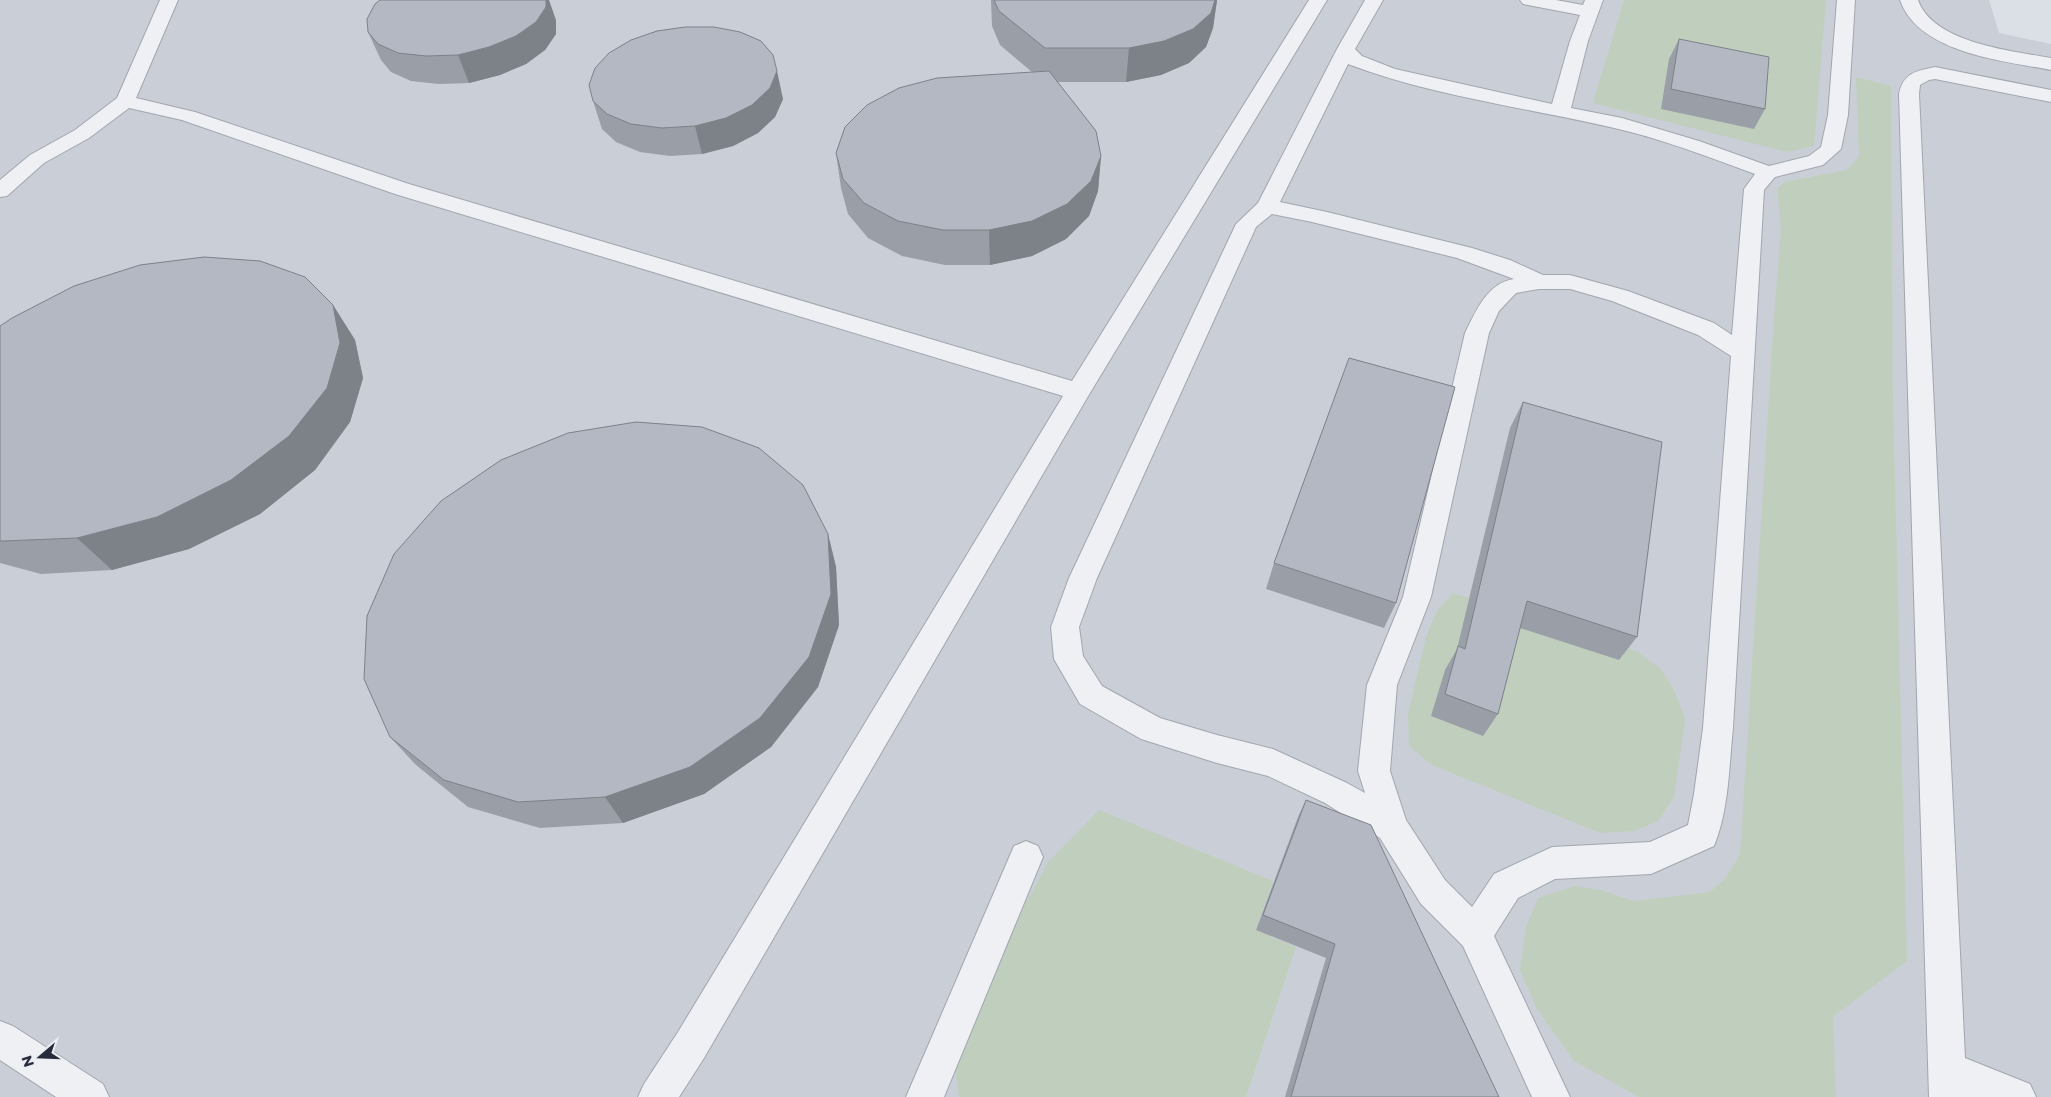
<svg xmlns="http://www.w3.org/2000/svg" width="2051" height="1097" font-family="Montserrat,sans-serif">
<style>
.built{fill:#caced7}
.green{fill:#c0cfbd}
.lines{fill:none;stroke-linecap:round;stroke-linejoin:round}
.minor-casing{stroke:#a1a6af;stroke-width:2}
.minor{fill:#eef0f4;fill-rule:evenodd}
.wall{fill:#9a9ea7}
.shaded-wall{fill:#7d8188}
.building{fill:#b3b8c2;stroke:#7d8188}
</style>
<rect width="100%" height="100%" fill="#dbdfe6"/>
<path class="built" d="M0,0H1989L1999,33L2051,44V1097H0Z"/>
<g class="green">
<path d="M1624,0H1826L1814,146L1787,152L1593,103Z"/>
<path d="M1856,77L1891,86L1893,400L1907,961L1833,1017L1836,1097H1639L1574,1061L1537,1009L1520,970L1526,927L1538,898L1575,886L1601,890L1634,901L1710,892L1724,880L1740,855L1774,317L1781,228L1777,189L1784,182L1846,170L1859,157Z"/>
<path d="M1453,593L1636,651L1661,669L1675,692L1685,719L1674,797L1658,821L1635,831L1600,833L1432,765L1409,746L1408,714L1426,637L1437,611Z"/>
<path d="M1099,810L1273,881L1256,930L1296,947L1246,1097H959L955,1068L978,1017L1010,931L1049,861Z"/>
</g>
<g class="lines">
<defs>
<g id="minor">
<path d="M160,0H178L136,98L195,112L409,184L1072,381L1309,0H1327L1087,398L704,1058L679,1097H638L644,1084L678,1032L1063,396L395,194L182,120L129,108L89,138L44,163L7,196L0,197V180L30,155L75,130L117,98Z"/>
<path d="M1365,0H1383L1355,49L1362,56L1395,69L1552,104L1570,41L1580,15L1523,4L1520,0H1556L1583,5L1585,0H1603L1588,41L1571,108L1622,118L1699,141L1769,166L1809,156L1821,147L1828,115L1837,0H1855L1848,115L1841,149L1823,165L1775,177L1764,190L1733,728C1729,766 1729,810 1714,846L1651,874L1555,879L1518,898L1494,936L1570,1097H1532L1463,946L1421,904L1380,838L1325,803L1268,776L1217,763L1141,739L1080,704L1054,659L1051,627L1069,578L1236,224L1258,203L1337,49ZM1348,64C1432,96 1523,107 1610,127C1660,138 1708,157 1755,174L1744,189L1732,335L1714,323L1628,291L1570,275H1543L1510,260L1472,248L1327,212L1280,202ZM1272,214L1312,222L1457,258L1514,279C1487,283 1476,311 1465,333L1403,597L1367,685L1358,771L1365,793L1347,783L1273,749L1217,735L1160,718L1102,686L1083,656L1079,627L1097,578L1256,227ZM1539,289H1570L1612,301L1698,335L1731,356L1703,728L1694,794L1688,825L1650,842L1552,847L1494,874L1472,907L1445,880L1406,820L1390,771L1397,685L1431,597L1489,333L1499,311L1516,293Z"/>
<path d="M1900,0H1918C1933,43 2012,51 2051,58V70C2004,61 1918,53 1900,0Z"/>
<path d="M1935,67L2051,90V102L1935,79L1929,80L1920,85L1919,94L1965,1058L2030,1084L2036,1097H1929L1899,94C1903,73 1916,71 1935,67Z"/>
<path d="M1026,841L1038,846L1043,857L944,1097H906L1014,846Z"/>
<path d="M0,1021L13,1026L103,1084L109,1097H56L0,1060Z"/>
</g>
</defs>
<use href="#minor" class="minor-casing"/>
<use href="#minor" class="minor"/>
</g>
<g class="wall">
<path d="M991,0H1217L1213,28L1206,47L1189,63L1161,75L1126,82H1058L1101,156L1098,191L1089,216L1066,239L1032,256L990,265H945L902,256L868,238L848,214L841,188L836,153L1032,72L1000,45L992,26Z"/>
<path d="M556,20V34L545,50L526,64L500,75L469,83L439,84L411,81L391,72L381,60L368,32Z"/>
<path d="M1679,39L1765,109L1754,129L1661,109L1669,59Z"/>
<path d="M783,99L775,117L758,133L733,146L702,154L670,156L640,152L616,142L602,129L593,101Z"/>
<path d="M333,305L355,340L363,378L350,422L315,470L260,514L189,549L112,570L41,574L0,563V326Z"/>
<path d="M1523,402L1637,637L1619,660L1520,628L1498,714L1483,736L1431,716L1445,670L1457,649L1510,428Z"/>
<path d="M828,534L836,567L839,625L818,687L771,747L704,794L623,823L540,828L468,807L416,765L390,737Z"/>
<path d="M1274,563L1396,603L1384,628L1266,589Z"/>
<path d="M1306,800L1499,1097H1285L1326,958L1256,930L1298,817Z"/>
</g>
<g class="shaded-wall">
<path d="M546,0H549L556,20V34L545,50L526,64L500,75L469,83L458,55Z"/>
<path d="M1215,0H1217L1213,28L1206,47L1189,63L1161,75L1126,82L1129,48Z"/>
<path d="M777,71L783,99L775,117L758,133L733,146L702,154L695,126Z"/>
<path d="M1101,156L1098,191L1089,216L1066,239L1032,256L990,265L989,230Z"/>
<path d="M333,305L355,340L363,378L350,422L315,470L260,514L189,549L112,570L77,538Z"/>
<path d="M828,534L836,567L839,625L818,687L771,747L704,794L623,823L605,797Z"/>
</g>
<g class="building">
<path d="M380,0H546V7L536,22L516,36L489,47L458,55L426,56L398,53L378,44L368,32L367,19L375,4Z"/>
<path d="M994,0H1215L1211,13L1193,29L1164,41L1129,48H1045L999,11Z"/>
<path d="M685,27H714L740,32L761,41L773,55L777,71L770,88L752,105L726,118L695,126L662,128L631,124L607,114L593,101L589,85L595,68L609,53L631,40L657,31Z"/>
<path d="M1679,39L1769,57L1765,109L1671,89Z"/>
<path d="M1049,71L1096,131L1101,156L1091,181L1067,204L1032,221L989,230H943L898,221L864,203L843,179L836,153L845,127L867,105L899,88L937,78Z"/>
<path d="M204,257L260,261L305,277L333,305L340,343L327,388L289,436L231,480L157,517L77,538L3,541H0V326L12,318L74,286L140,265Z"/>
<path d="M1349,358L1455,387L1396,603L1274,563Z"/>
<path d="M1523,402L1662,442L1637,637L1527,601L1498,714L1445,694L1458,646L1465,649Z"/>
<path d="M636,422L702,427L759,448L803,485L828,534L831,594L809,657L760,718L690,767L605,797L518,802L444,780L390,737L364,679L367,616L394,554L441,501L501,460L568,433Z"/>
<path d="M1306,800L1371,825L1499,1097H1291L1335,944L1263,915Z"/>
</g>
<g transform="translate(40 1057) rotate(251)" stroke="#ebeef3" stroke-width="4" paint-order="stroke">
<path d="M0-4L9 19L0 12L-9 19Z" fill="#262c3b"/>
<text y="-8" font-size="14" font-weight="bold" text-anchor="middle" fill="#262c3b">N</text>
</g>
</svg>
